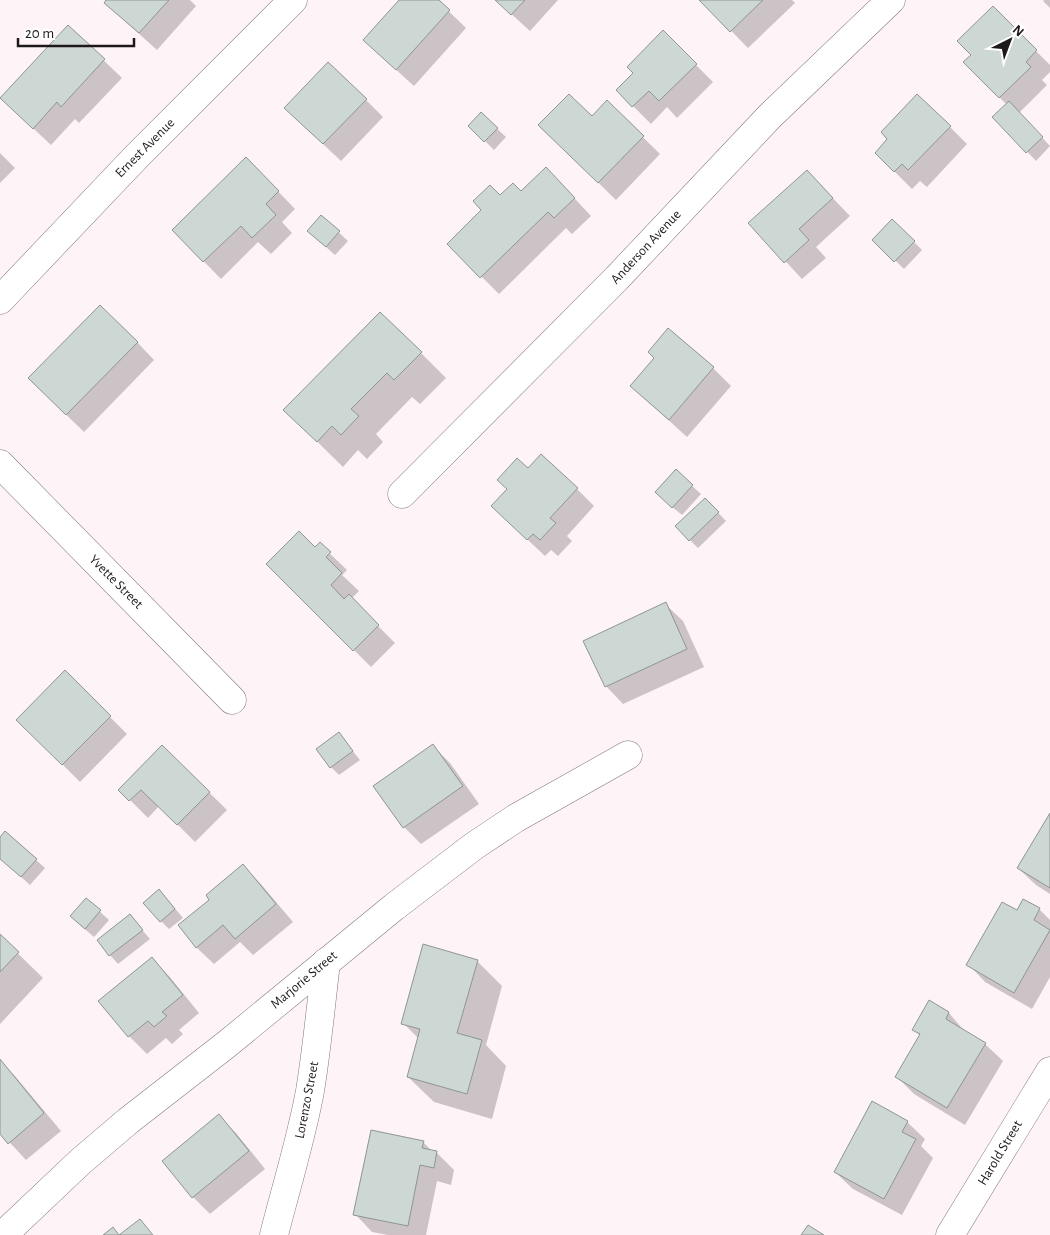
<svg xmlns="http://www.w3.org/2000/svg" width="1050" height="1235" font-family="'Alegreya Sans',sans-serif">
<style>
.shadow{fill:#0003}
.building{fill:#cdd7d4;stroke:#8e9694}
.lines{fill:none;stroke-linecap:round;stroke-linejoin:round}
.street-casing{stroke:#807779;stroke-width:29}
.street{stroke:#fff;stroke-width:28}
.labels{text-anchor:middle;dominant-baseline:central;stroke-width:5;stroke-linejoin:round;paint-order:stroke}
.street-label{font-size:14px;fill:#1d191a;stroke:#fff}
</style>
<rect width="100%" height="100%" fill="#fef4f7"/>
<g class="shadow">
<path d="M108,0H190L196,6L157,50L105,3Z"/>
<path d="M401,0H437L466,28L414,86L382,57Z"/>
<path d="M496,0H558L530,31Z"/>
<path d="M701,0H792L795,3L748,48Z"/>
<path d="M1044,0H1050V8L1043,1Z"/>
<path d="M993,8L1050,65V72L1042,80L1047,85L1019,113L1050,146L1036,161L994,117L1007,105L965,62L972,55Z"/>
<path d="M68,26L122,78L79,123L75,119L51,145L19,115Z"/>
<path d="M663,32L713,82L677,118L667,107L651,124L617,90L635,73Z"/>
<path d="M366,100L383,117L341,161L303,125Z"/>
<path d="M607,102L660,154L616,200L557,142L592,117Z"/>
<path d="M481,114L506,137L494,150L470,126Z"/>
<path d="M950,127L967,144L927,187L920,181L912,189L876,153Z"/>
<path d="M0,153L15,168L0,183Z"/>
<path d="M246,158L295,209L282,222L292,233L271,254L258,242L221,279L173,230Z"/>
<path d="M563,186L591,216L572,234L566,228L499,294L449,244L500,197Z"/>
<path d="M824,189L850,216L816,247L826,258L802,279L750,223Z"/>
<path d="M321,216L348,241L335,255L317,239Z"/>
<path d="M892,220L922,250L904,269L874,240Z"/>
<path d="M668,329L713,368L731,386L687,437L631,386L656,358Z"/>
<path d="M137,342L154,360L84,432L47,396Z"/>
<path d="M421,353L446,378L420,404L412,397L376,434L383,442L367,459L358,450L343,467L285,410Z"/>
<path d="M528,470L577,489L594,506L567,536L572,541L558,556L551,550L545,556L510,523Z"/>
<path d="M692,486L701,494L682,515L665,501Z"/>
<path d="M705,499L726,521L698,548L690,540Z"/>
<path d="M320,544L347,570L342,575L359,591L351,599L395,643L371,667L268,564L315,549Z"/>
<path d="M665,604L683,621L704,667L623,704L606,686Z"/>
<path d="M65,672L127,734L80,782L18,720Z"/>
<path d="M339,734L360,760L339,775L331,767Z"/>
<path d="M162,746L227,810L195,842L159,806L148,818L120,790Z"/>
<path d="M433,746L450,763L479,804L421,844L404,827Z"/>
<path d="M1050,816V894L1036,885L1018,868Z"/>
<path d="M0,838L36,860L45,868L30,885L0,858Z"/>
<path d="M243,866L260,883L293,922L253,955L240,942L214,964L196,947L210,900Z"/>
<path d="M86,899L109,920L94,937L80,925Z"/>
<path d="M167,899L183,918L169,929L161,921Z"/>
<path d="M1039,909L1050,920V977L1032,1009L985,982L968,964L1017,911Z"/>
<path d="M130,916L150,939L118,964L110,955Z"/>
<path d="M0,936L43,978L0,1024Z"/>
<path d="M152,959L169,976L199,1013L179,1030L183,1034L172,1044L166,1038L147,1054L129,1036L100,1001Z"/>
<path d="M477,961L502,986L486,1045L506,1066L492,1119L434,1102L408,1077L419,1039L403,1023Z"/>
<path d="M930,1002L949,1013L965,1032L985,1044L1003,1061L965,1125L914,1094L896,1076L920,1036L914,1029Z"/>
<path d="M0,1061L15,1076L61,1131L26,1160L0,1132Z"/>
<path d="M219,1116L236,1133L265,1169L210,1214L193,1197Z"/>
<path d="M907,1122L925,1139L921,1146L933,1158L902,1215L853,1189L835,1172Z"/>
<path d="M423,1142L433,1152H436L454,1170L451,1185L437,1181L426,1235H388L372,1232L355,1214Z"/>
</g>
<g class="building">
<path d="M106,0H169L139,33L104,3Z"/>
<path d="M399,0H439L450,10L396,70L363,40Z"/>
<path d="M495,0H525L511,15Z"/>
<path d="M699,0H763L730,32Z"/>
<path d="M993,6L1037,50L1026,62L1031,67L999,98L963,62L971,55L957,41Z"/>
<path d="M68,25L105,59L61,107L57,102L33,129L0,98Z"/>
<path d="M663,30L697,64L659,101L649,91L632,107L616,90L633,73L627,67Z"/>
<path d="M328,62L367,99L323,144L284,108Z"/>
<path d="M569,94L592,116L607,100L644,136L598,183L538,125Z"/>
<path d="M917,94L951,126L908,170L902,164L894,172L875,153L887,139L881,132Z"/>
<path d="M1009,101L1043,137L1026,153L992,117Z"/>
<path d="M481,112L498,128L484,142L468,126Z"/>
<path d="M246,157L279,191L266,204L276,215L252,238L241,226L203,262L172,230Z"/>
<path d="M546,167L575,198L554,218L548,212L480,278L447,244L481,210L473,201L490,185L500,195L513,183L521,191Z"/>
<path d="M807,170L833,198L799,229L809,240L784,263L748,223Z"/>
<path d="M321,215L340,231L326,247L307,231Z"/>
<path d="M892,219L915,241L894,262L872,240Z"/>
<path d="M100,305L138,342L66,415L28,378Z"/>
<path d="M380,312L422,352L394,380L387,373L351,409L359,416L341,435L332,426L317,442L283,410Z"/>
<path d="M668,328L714,367L669,420L630,386L654,358L648,352Z"/>
<path d="M541,454L578,488L550,518L556,523L540,540L533,534L527,540L491,506L507,489L497,480L517,458L528,468Z"/>
<path d="M676,469L693,485L672,508L655,492Z"/>
<path d="M705,498L719,512L689,541L675,526Z"/>
<path d="M299,531L315,547L320,542L331,552L326,557L342,573L331,585L344,599L349,594L379,625L353,651L266,564Z"/>
<path d="M666,602L687,649L605,687L583,641Z"/>
<path d="M65,670L111,716L62,765L16,720Z"/>
<path d="M339,732L353,751L330,768L316,749Z"/>
<path d="M433,744L463,786L403,828L373,786Z"/>
<path d="M162,745L210,792L177,825L141,790L129,801L118,790Z"/>
<path d="M1050,813V888L1017,868Z"/>
<path d="M5,831L37,859L21,877L0,859V837Z"/>
<path d="M243,864L276,904L235,939L223,925L196,948L178,925L209,900L206,895Z"/>
<path d="M159,889L175,909L160,922L143,903Z"/>
<path d="M86,898L101,910L85,929L70,916Z"/>
<path d="M1023,899L1040,908L1034,920L1050,930L1014,993L966,965L1002,902L1017,910Z"/>
<path d="M130,914L143,930L109,956L97,940Z"/>
<path d="M0,934L19,952L0,972Z"/>
<path d="M423,944L478,960L457,1033L482,1040L467,1094L407,1077L420,1029L401,1024Z"/>
<path d="M152,957L183,995L162,1012L167,1016L154,1027L148,1021L128,1037L98,1001Z"/>
<path d="M929,1000L949,1012L946,1019L986,1043L947,1108L895,1077L920,1034L912,1030Z"/>
<path d="M0,1059L44,1113L8,1144L0,1134Z"/>
<path d="M872,1101L908,1121L902,1132L916,1139L884,1199L834,1172Z"/>
<path d="M219,1114L249,1151L192,1198L162,1161Z"/>
<path d="M371,1130L424,1141L422,1148L437,1151L434,1168L420,1165L408,1226L353,1215Z"/>
<path d="M140,1219L153,1235H103L113,1227L119,1235Z"/>
<path d="M808,1225L824,1235H801Z"/>
</g>
<g class="lines">
<defs>
<g id="street">
<path d="M0,300L138,155L293,0"/>
<path d="M0,464L232,700"/>
<path d="M402,494L617,278L769,117L891,0"/>
<path d="M3,1235L80,1162L128,1121L227,1044L394,907L474,846L516,818L628,755"/>
<path d="M274,1235C286,1187 301,1140 310,1091C317,1048 321,1005 326,962"/>
<path d="M950,1235L1050,1071"/>
</g>
</defs>
<use href="#street" class="street-casing"/>
<use href="#street" class="street"/>
</g>
<g class="labels">
<g class="street-label">
<text transform="translate(145 148) rotate(-45)">Ernest Avenue</text>
<text transform="translate(646 247) rotate(-47)">Anderson Avenue</text>
<text transform="translate(116 582) rotate(45)">Yvette Street</text>
<text transform="translate(304 980) rotate(-40)">Marjorie Street</text>
<text transform="translate(307 1100) rotate(-79)">Lorenzo Street</text>
<text transform="translate(1000 1153) rotate(-59)">Harold Street</text>
</g>
</g>
<g transform="translate(1010 40) rotate(42)" stroke="#ffffff" stroke-width="4" paint-order="stroke">
<path d="M0-4L9 19L0 12L-9 19Z" fill="#1d191a"/>
<text y="-8" font-size="14" font-weight="bold" text-anchor="middle" fill="#1d191a">N</text>
</g>
<path d="M18 38v8h116v-8" fill="none" stroke="#1d191a" stroke-width="2.5"/>
<text x="25" y="38" font-size="15" fill="#1d191a" stroke="#ffffff" stroke-width="4" paint-order="stroke">20 m</text>
</svg>
